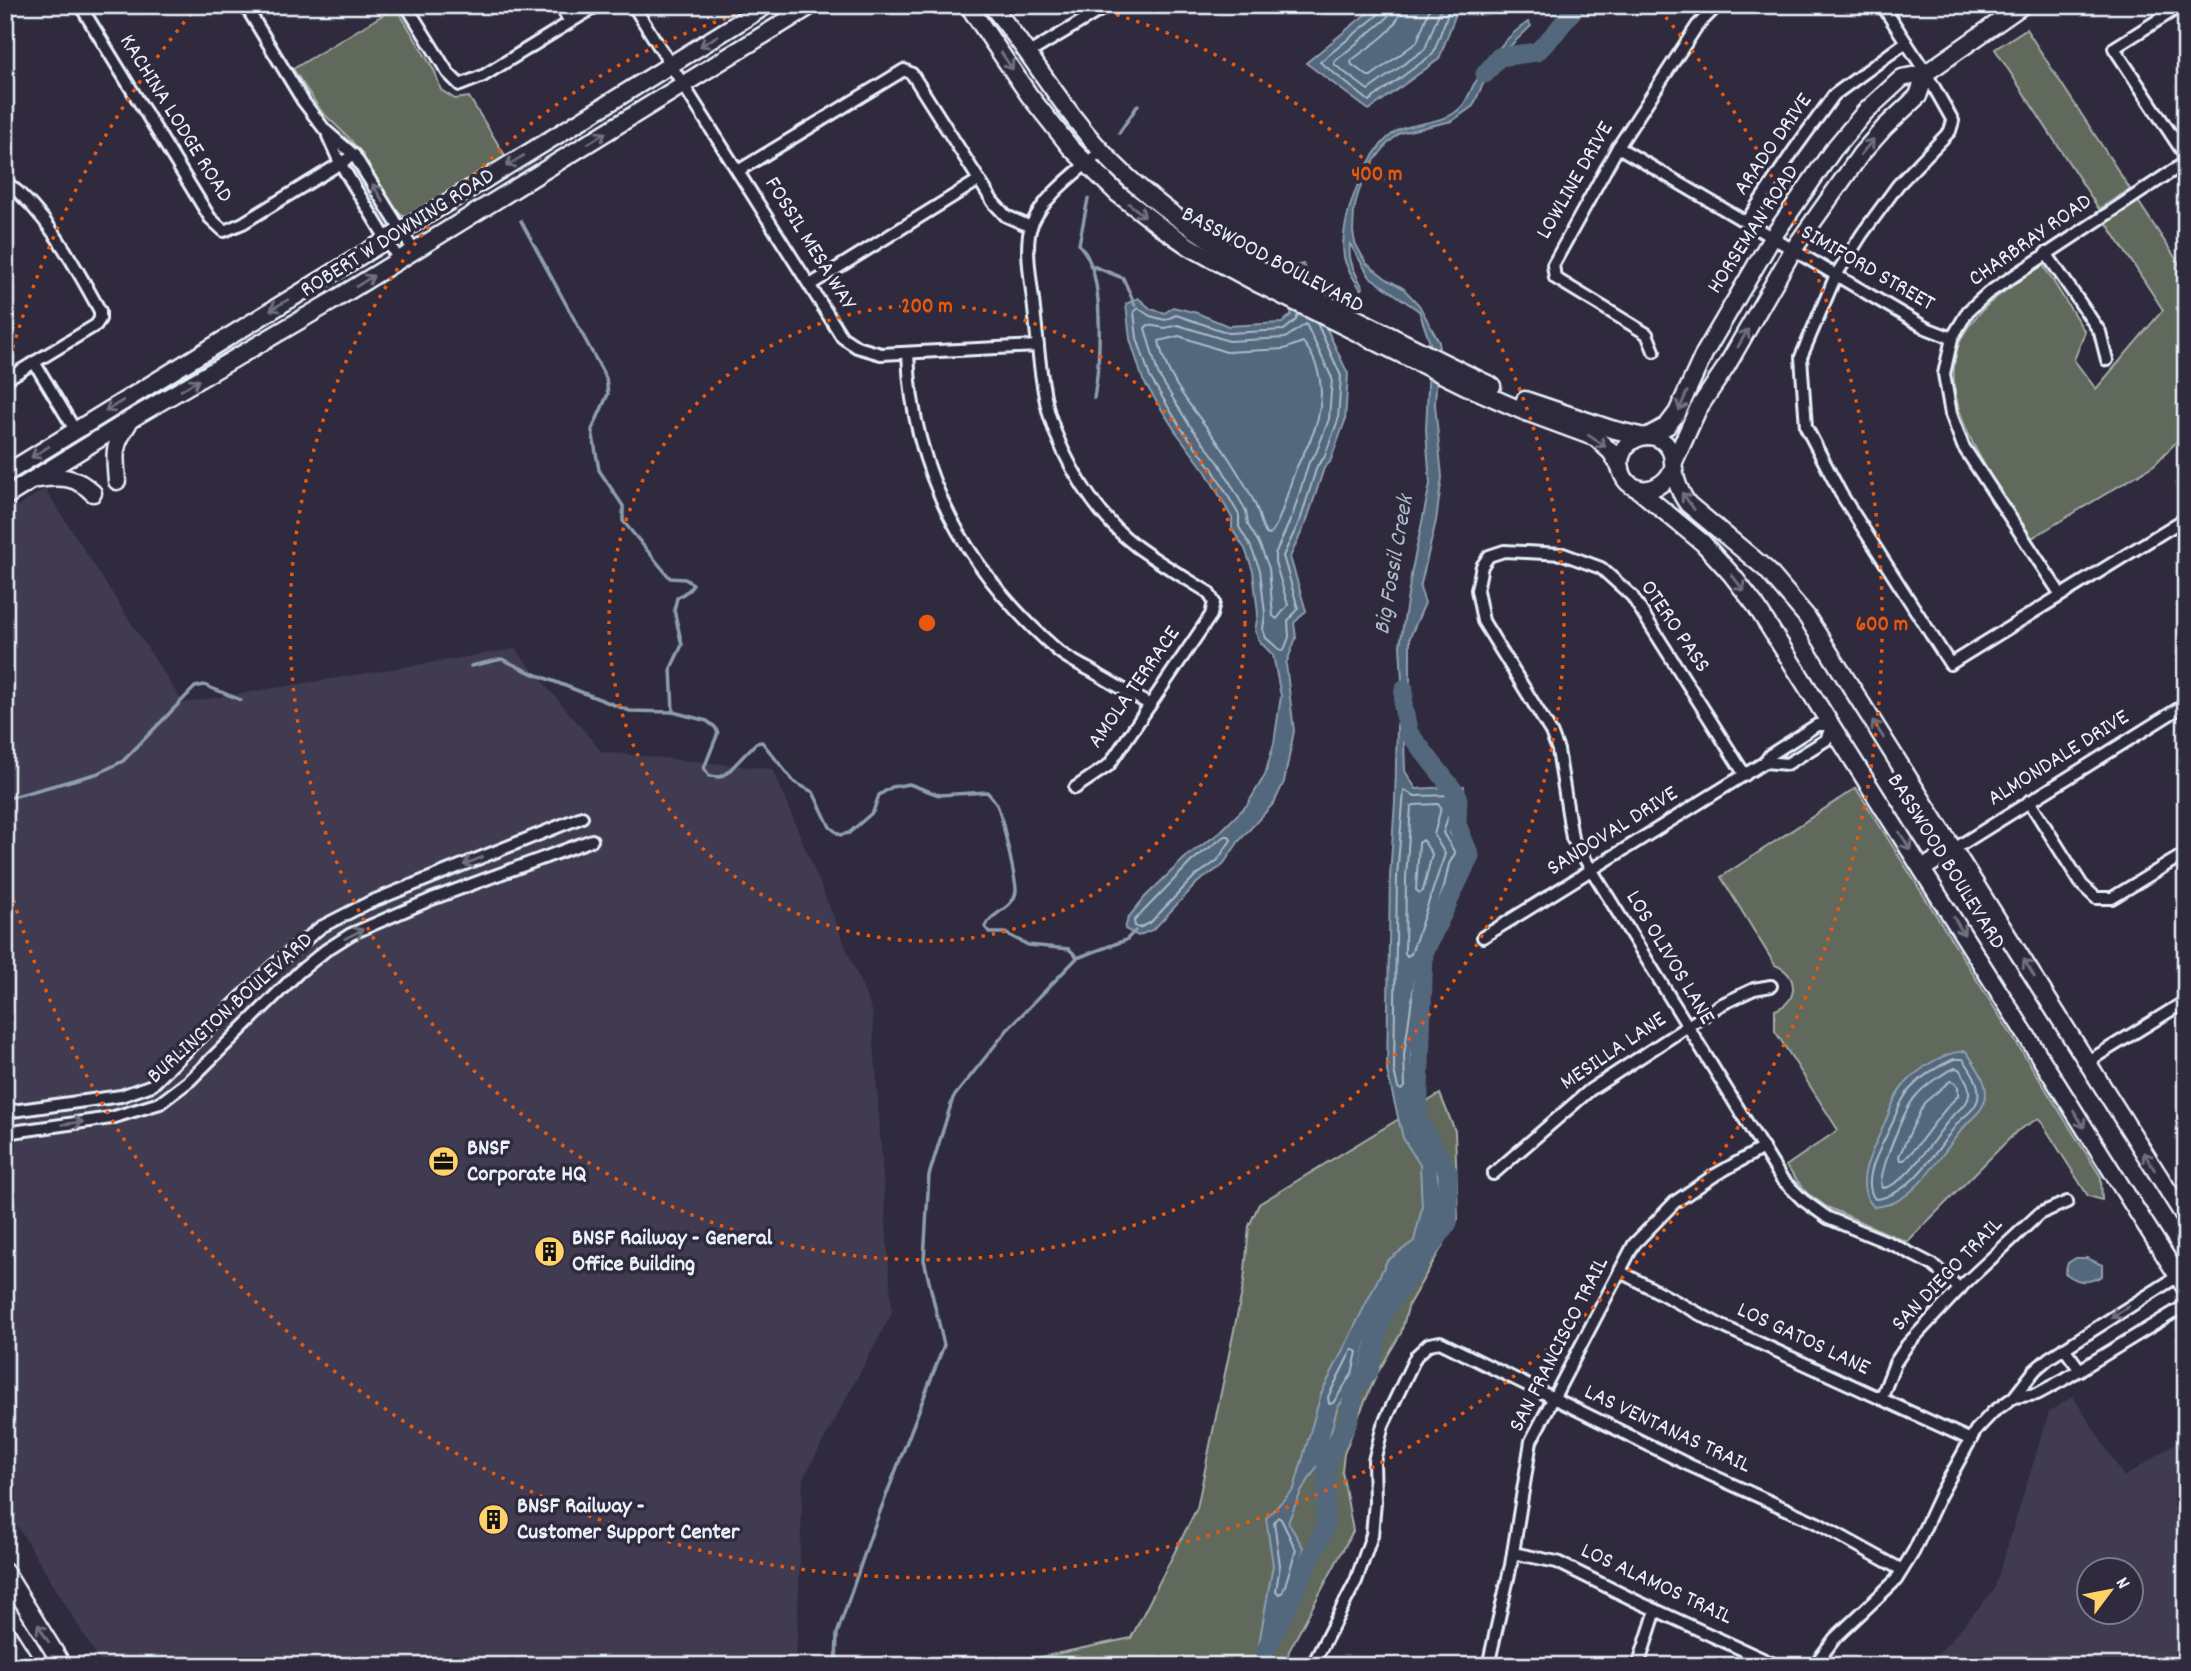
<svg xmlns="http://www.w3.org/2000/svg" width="2191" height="1671" font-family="Dekko,sans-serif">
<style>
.built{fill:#403b51;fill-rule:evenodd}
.green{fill:#61695c;stroke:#a4adaa;stroke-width:2}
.water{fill:#52677d;stroke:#8e9eae;stroke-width:2}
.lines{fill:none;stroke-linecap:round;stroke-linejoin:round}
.shore{stroke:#acbac7;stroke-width:2}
.stream{stroke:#8e9eae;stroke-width:3.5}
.river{stroke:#52677d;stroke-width:19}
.street-casing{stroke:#e8f1f8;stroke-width:16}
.secondary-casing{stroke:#e8f1f8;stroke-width:21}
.street{stroke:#2f2a3d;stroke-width:10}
.secondary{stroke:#2f2a3d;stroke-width:16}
.oneway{stroke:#70707e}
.ring{fill:none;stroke:#e8590c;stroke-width:3.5;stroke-dasharray:3.5 7}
.labels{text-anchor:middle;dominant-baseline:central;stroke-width:7;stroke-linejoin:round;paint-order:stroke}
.street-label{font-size:23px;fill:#e8f1f8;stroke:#2f2a3d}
.poi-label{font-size:23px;font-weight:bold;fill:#e8f1f8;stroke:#2f2a3d;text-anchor:start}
.water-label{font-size:24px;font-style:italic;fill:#acbac7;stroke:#2f2a3d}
.centre{fill:#e8590c;stroke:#2f2a3d;stroke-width:3.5}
.ring-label{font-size:21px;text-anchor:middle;font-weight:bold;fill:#e8590c;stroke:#2f2a3d;stroke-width:7;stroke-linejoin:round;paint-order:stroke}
</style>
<rect width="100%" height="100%" fill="#2f2a3d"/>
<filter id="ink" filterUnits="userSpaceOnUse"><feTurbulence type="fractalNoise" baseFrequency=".0143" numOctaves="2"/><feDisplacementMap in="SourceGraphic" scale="14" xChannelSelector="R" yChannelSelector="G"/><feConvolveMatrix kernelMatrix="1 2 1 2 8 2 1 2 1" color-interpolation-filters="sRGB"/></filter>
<g filter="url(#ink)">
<g class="built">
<path d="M45,489L183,703L515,649L602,752L773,769L872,1011L892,1313L803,1479L796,1666H103L5,1506V514Z"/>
<path d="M2073,1396L2124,1477L2186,1436V1666H1928L1994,1590L2049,1412ZM2090,1570H2132V1612H2090Z"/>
</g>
<g class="green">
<path d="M396,7L435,72L441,90L455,99L469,97L506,157L411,216H403L395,209L361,153L349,138L322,112L293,69Z"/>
<path d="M2026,29L2130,189L2099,209L1995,49Z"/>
<path d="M2138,201L2186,274V432L2154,465L2032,538C1997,483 1921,392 1969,326C1988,299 2017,283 2043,265L2085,332L2074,360L2096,389L2163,310L2106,222Z"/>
<path d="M1856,788L2101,1177L2102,1200L2088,1196L2039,1118L2017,1131L1907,1242L1827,1207L1807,1193L1786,1166L1838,1130L1775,1031V1010C1799,1002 1799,974 1775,965L1721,877Z"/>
<path d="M1440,1094L1455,1131L1458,1219L1409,1304L1401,1333L1377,1374L1359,1415L1344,1454L1342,1471L1353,1531L1289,1651L1286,1666H998L1131,1638L1197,1508L1244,1282L1249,1226L1259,1204Z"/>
</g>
<g class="water">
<path d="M1377,5H1459L1439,59L1369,110L1306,63Z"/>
<path d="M1574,5H1580C1569,24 1552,55 1529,57L1540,38L1558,24Z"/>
<path d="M1528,22L1531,26L1504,52L1482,86L1473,106L1452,121L1400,133L1388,143L1367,170L1358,194L1354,210L1353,232L1355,243L1366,263L1388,280L1403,288L1419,305L1439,342L1435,404L1442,477L1436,521L1420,588L1425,603L1410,637V682L1404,740L1405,771L1416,789L1464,786C1464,802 1455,816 1450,833L1465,853L1456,866L1451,889L1424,966L1411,1056L1413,1128L1436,1164L1445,1221L1436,1237L1381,1309L1366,1345L1359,1376L1337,1409L1325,1454L1301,1492L1288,1522L1304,1549L1266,1666H1252L1257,1655L1273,1565L1266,1518L1294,1489L1321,1394L1387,1261L1414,1241L1422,1208L1420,1165L1403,1138L1387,1071L1390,877L1395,801L1397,727L1402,681L1400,645L1412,570L1430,484L1426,430L1430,343L1419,311L1370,277L1350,244C1347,260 1356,274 1363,288L1361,290C1355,280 1346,269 1344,257C1338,223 1367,145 1399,130C1420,121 1448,124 1463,105C1467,100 1470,92 1473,86C1489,61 1502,39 1528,22Z"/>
<path d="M1303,264L1325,325L1348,374L1345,421L1330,462L1324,468L1307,520L1290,557L1306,611L1294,623L1296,638L1286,664L1294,731L1284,782L1274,803L1239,841L1222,866L1198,882L1154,929L1138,936L1125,929L1128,918L1145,897L1188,855L1218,834L1247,805L1265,775L1274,743L1281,696L1273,655L1260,642L1255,631L1258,614L1253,571L1245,549L1232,529V518L1206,472L1176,432L1143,380L1130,339L1126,304L1138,298L1151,309L1165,313L1173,307L1197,313L1228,326L1282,323L1291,315L1295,266Z"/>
<path d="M1966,1051C1975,1065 1990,1083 1985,1100C1982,1112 1972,1117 1965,1126C1944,1149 1924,1188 1895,1202C1889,1205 1881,1206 1874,1207C1850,1183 1875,1148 1885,1122C1891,1109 1895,1094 1905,1084C1921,1067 1943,1052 1966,1051Z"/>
<path d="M2076,1258H2087L2102,1265V1276C2087,1284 2078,1283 2065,1273L2068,1263Z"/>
</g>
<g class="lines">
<g class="shore">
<path d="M1382,5L1379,14L1320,62L1369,101L1433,54L1451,5"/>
<path d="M1391,5L1390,13L1385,20L1334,62L1335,65L1368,90L1425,49L1442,5"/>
<path d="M1401,5C1400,32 1369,45 1351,61L1352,65L1368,76H1371L1417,42L1431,5"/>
<path d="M1298,314L1296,320L1284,330L1229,333L1176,315L1165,320L1150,316L1138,308L1134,312L1137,338L1150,377L1181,428L1212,468L1239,515V527L1251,547L1260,570L1265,614L1263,630L1266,638L1281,651L1284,650L1289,637L1288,621L1298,608L1283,556L1301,518L1317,466L1324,458L1338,420L1341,376L1317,323"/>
<path d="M1306,324L1332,378L1329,419L1316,453L1309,462L1293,514L1275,554V562L1288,605L1277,619L1273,616L1269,568L1259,543L1248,525L1246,511L1219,463L1188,423L1158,374L1145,328L1148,325L1165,328L1178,325L1229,341L1285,338Z"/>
<path d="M1179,336L1226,352L1284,349L1303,342C1327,372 1325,411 1308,445C1303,455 1298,463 1294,474C1286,495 1283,517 1270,535L1266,534C1260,524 1260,515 1255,504C1249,490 1237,471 1228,457C1204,419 1168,388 1159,341Z"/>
<path d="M1404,790L1415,796L1455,795L1443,833L1455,853L1449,864L1444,887L1417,964L1404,1055L1405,1087L1401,1090L1398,1088L1394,1070L1397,877Z"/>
<path d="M1438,804L1441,808L1434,835L1445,854L1411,954L1407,956L1405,953L1406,878L1411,807L1414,805Z"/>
<path d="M1225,836H1229L1231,840L1217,861L1194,877L1150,923L1139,928L1135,926L1134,921L1193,860Z"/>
<path d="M1423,840L1432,854L1423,891L1420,893L1416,890L1419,843Z"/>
<path d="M1954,1059H1963C1971,1070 1981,1084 1978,1099C1975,1110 1964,1116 1957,1124C1937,1149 1911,1196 1875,1199C1860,1180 1882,1146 1890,1128C1896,1115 1900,1100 1910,1089C1921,1077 1938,1066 1954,1059Z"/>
<path d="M1955,1068L1959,1069C1965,1078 1972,1088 1968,1099C1965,1106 1958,1110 1953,1115C1937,1133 1906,1187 1882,1188C1877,1174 1905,1109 1915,1097C1925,1085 1941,1074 1955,1068Z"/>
<path d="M1950,1081L1954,1082L1958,1087V1096C1937,1115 1924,1141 1904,1160H1900L1899,1156L1924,1103Z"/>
<path d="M1352,1349L1357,1352L1352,1374L1333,1403L1329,1404L1328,1397Z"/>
<path d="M1278,1517L1281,1519L1296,1550L1283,1592L1279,1594L1276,1591L1280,1565L1274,1522Z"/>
</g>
<g class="stream">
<path d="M1119,133L1138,105"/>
<path d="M1088,199L1079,244C1082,249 1086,253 1088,258C1104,290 1100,363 1094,398"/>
<path d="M521,221L606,378L608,394L592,430L599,470L623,506V521L670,578L685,579L693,584L689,590L677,598L674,610L682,645L671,668L673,712"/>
<path d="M1090,265L1123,278L1135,305"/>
<path d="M471,666L502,659L527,671L630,711L673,712L707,721L715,727L718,733L704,768L709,776L720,777L727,773L756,743L762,742L794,782L813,792L830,827L840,835L849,833L873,812L879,795L892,787L909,784L939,795L987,792C992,797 997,803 999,810C1002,819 1017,885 1016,891C1014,909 991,912 985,927L990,933H1005L1028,945L1069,949L1077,957"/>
<path d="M5,799L99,773L123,761L195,687L204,685L241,700"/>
<path d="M836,1666L837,1634L871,1535L944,1345L924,1260L929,1175L953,1098L1008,1029L1077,958L1126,940L1135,931"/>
</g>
<g class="river">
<path d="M1485,74L1499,57L1537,52L1556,32L1577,5"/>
<path d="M1260,1666L1266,1650L1325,1528L1327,1460L1349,1420L1354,1389L1369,1371L1383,1313L1448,1223V1172L1418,1119L1424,953L1470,856L1457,824L1458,796L1409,733L1403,707L1404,689"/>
</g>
<defs>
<g id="street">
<path d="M80,5L210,218L224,231L243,223L354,155"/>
<path d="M245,5L303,101L325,130L354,155L414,251"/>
<path d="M406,5L448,73L460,85L483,76L598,5"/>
<path d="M560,5L570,22"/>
<path d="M633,5L842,337L857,347L881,354L1038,346"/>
<path d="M1882,5L1926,73L1953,121L1950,131L1898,185L1862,234L1836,275L1801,357L1806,427L1841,494L1950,664L2186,518"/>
<path d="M2182,5L2114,48L2186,157"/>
<path d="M1029,53L1109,5"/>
<path d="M328,136L340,163L399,260"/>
<path d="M1618,147L1926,328L1952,338"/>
<path d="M738,171L904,70L912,74L993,202L1006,216L1031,227"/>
<path d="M5,181C49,215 74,264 100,311V319L96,325L5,380"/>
<path d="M1746,222L1794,150L1834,95L1906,42"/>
<path d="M2046,253L2100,332L2107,360"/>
<path d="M810,285L979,180"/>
<path d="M1654,351L1647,334L1555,278L1553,265L1618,147L1697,26L1718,5"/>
<path d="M908,353C912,473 967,571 1057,650C1066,658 1079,664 1090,670C1110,682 1130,693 1150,705"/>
<path d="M34,362L75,430"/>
<path d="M2061,595L1963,446L1951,414L1944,374L1952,338L1968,311L1988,293L2186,162"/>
<path d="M1817,725H1832L1826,740L1787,764L1765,762L1770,755Z"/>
<path d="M1745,775L1632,596L1601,568L1563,554L1504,551L1489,556L1482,566L1477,590L1483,621L1551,732L1558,750L1572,838L1781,1178L1803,1200L1828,1218L1894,1245L1933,1265L1960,1289"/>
<path d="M1075,788L1109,765L1211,615L1214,602L1208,592C1184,577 1159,563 1136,546C1097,517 1063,461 1049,414C1040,381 1038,343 1034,309C1032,286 1023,244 1032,224C1045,194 1078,172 1101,151"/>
<path d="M2029,801L2082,885L2096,898H2112L2186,853"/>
<path d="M1954,849L2186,704"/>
<path d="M1483,937L1765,762"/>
<path d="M2087,1062L2186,1001"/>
<path d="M5,1112L121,1096L152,1085L273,966L321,927L368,903L582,817"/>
<path d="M5,1133L111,1118L160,1103L189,1081L299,972L326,950L351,934L432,899L592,840"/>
<path d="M1493,1174L1590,1090L1720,1005L1754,989L1771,986"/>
<path d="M1621,1272L1720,1325L1971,1440"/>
<path d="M2064,1348L2080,1370"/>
<path d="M2014,1397L2037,1394L2063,1380L2186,1305"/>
<path d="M1881,1399L1895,1363L1907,1345L1965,1283L2039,1214L2067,1202"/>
<path d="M1513,1553L1557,1562L1636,1601L1778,1666"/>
<path d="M1312,1666L1356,1581L1372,1535L1375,1502L1374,1461L1383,1425L1416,1356L1429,1344L1440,1342L1689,1465L1817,1523L1902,1570"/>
<path d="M1488,1666L1511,1565L1531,1441L1634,1244L1675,1202L1715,1175L1763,1148"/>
<path d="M1638,1666L1656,1610"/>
<path d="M1814,1666L1835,1638L1896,1580L1914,1551L1940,1495L1976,1430L1993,1412L2014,1397L2035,1370L2049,1358L2186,1271"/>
</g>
<g id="secondary">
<path d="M968,5L1029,95L1071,148L1118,194L1161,227L1190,247L1257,283L1468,387L1523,411L1596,438L1611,452L1621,468"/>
<path d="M991,5C1034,56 1066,117 1114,164C1182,232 1264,273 1349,315C1397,339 1444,363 1492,386"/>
<path d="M1525,400L1611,429L1640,436"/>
<path d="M1648,436L1667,426L1677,413L1704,354L1772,238L1833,150L1865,112L1902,78L1926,73L2023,5"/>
<path d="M1674,462L1698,409L1726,367L1793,250L1861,154L1885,127L1918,96L1926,73"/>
<path d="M1673,468C1664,493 1629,499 1621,470C1614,441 1653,423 1669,448C1674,455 1672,461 1674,469C1675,480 1681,495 1688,504L1767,570L1807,617L2186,1219"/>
<path d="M5,474C259,318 514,163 767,5"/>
<path d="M38,479C61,476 76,476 93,493"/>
<path d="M117,481C115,455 112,447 128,424"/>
<path d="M1635,487L1703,543L1732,575L1756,606L2186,1289"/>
<path d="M5,497L131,419L331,302L812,5"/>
<path d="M1922,869L1954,849"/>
<path d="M5,1572L63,1666"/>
<path d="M5,1631L27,1666"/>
</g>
</defs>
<use href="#street" class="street-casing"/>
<use href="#secondary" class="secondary-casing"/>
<use href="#street" class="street"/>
<use href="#secondary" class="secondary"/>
</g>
<defs><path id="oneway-shaft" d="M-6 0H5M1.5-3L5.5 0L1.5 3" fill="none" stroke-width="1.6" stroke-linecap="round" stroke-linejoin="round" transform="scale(1.75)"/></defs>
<g class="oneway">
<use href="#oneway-shaft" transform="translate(709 41) rotate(148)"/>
<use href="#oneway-shaft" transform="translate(1007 61) rotate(56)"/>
<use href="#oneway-shaft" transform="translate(597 138) rotate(-32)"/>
<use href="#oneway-shaft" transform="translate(1867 147) rotate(-50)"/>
<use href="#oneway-shaft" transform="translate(515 161) rotate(148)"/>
<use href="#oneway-shaft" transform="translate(378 193) rotate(-122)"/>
<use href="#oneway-shaft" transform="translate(1137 210) rotate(38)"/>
<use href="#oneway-shaft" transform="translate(365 281) rotate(-32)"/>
<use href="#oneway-shaft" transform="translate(279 305) rotate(149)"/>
<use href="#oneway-shaft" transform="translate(1743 338) rotate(-60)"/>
<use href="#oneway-shaft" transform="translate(190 385) rotate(-31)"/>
<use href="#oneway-shaft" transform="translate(1683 401) rotate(114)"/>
<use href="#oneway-shaft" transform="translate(114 406) rotate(148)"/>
<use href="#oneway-shaft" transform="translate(1597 441) rotate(34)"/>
<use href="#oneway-shaft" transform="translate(40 452) rotate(148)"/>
<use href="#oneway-shaft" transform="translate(1688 501) rotate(-126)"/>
<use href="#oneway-shaft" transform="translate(1738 583) rotate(52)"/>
<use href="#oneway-shaft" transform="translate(1878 729) rotate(-122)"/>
<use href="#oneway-shaft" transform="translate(1905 841) rotate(58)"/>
<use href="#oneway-shaft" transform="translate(473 861) rotate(158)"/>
<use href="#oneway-shaft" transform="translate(1959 926) rotate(58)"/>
<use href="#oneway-shaft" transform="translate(354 934) rotate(-27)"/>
<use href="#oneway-shaft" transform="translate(2029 968) rotate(-122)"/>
<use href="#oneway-shaft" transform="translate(2079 1119) rotate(58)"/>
<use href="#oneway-shaft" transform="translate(73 1123) rotate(-7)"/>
<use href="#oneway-shaft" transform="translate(2149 1161) rotate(-122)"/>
<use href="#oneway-shaft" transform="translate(2120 1312) rotate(147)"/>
<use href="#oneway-shaft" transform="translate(43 1633) rotate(-122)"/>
</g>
</g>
<g class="ring">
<circle cx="927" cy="623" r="318"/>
<path d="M1086 6A637 637 0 1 1 768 6"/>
<path d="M7 368A955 955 0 0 1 195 9M1659 9A955 955 0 1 1 7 878"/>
</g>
<defs>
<symbol id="office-disc" viewBox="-11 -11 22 22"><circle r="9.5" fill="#ffd166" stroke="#2f2a3d"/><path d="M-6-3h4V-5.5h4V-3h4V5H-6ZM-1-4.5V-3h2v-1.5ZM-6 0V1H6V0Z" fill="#111"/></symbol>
<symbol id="building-disc" viewBox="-11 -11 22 22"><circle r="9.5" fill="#ffd166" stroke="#2f2a3d"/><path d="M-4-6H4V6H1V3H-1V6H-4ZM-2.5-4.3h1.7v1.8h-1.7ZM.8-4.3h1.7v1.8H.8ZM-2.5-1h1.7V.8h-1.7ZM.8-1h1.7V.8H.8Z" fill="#111"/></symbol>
</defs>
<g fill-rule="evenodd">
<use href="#office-disc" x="426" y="1144" width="35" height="35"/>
<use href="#building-disc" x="532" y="1234" width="35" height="35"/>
<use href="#building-disc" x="476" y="1502" width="35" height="35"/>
</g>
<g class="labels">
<g class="street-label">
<text transform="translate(175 119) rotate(58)">KACHINA LODGE ROAD</text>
<text transform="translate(1774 145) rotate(-55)">ARADO DRIVE</text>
<text transform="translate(1576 181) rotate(-60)">LOWLINE DRIVE</text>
<text transform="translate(1754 230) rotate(-57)">HORSEMAN ROAD</text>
<text transform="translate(398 234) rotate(-32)">ROBERT W DOWNING ROAD</text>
<text transform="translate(2031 241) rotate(-35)">CHARBRAY ROAD</text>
<text transform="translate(809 244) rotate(58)">FOSSIL MESA WAY</text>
<text transform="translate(1272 261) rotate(28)">BASSWOOD BOULEVARD</text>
<text transform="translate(1867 269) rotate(30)">SIMIFORD STREET</text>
<text transform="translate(1674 627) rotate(56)">OTERO PASS</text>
<text transform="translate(1135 688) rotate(-55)">AMOLA TERRACE</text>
<text transform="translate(2059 759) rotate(-32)">ALMONDALE DRIVE</text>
<text transform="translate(1613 832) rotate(-32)">SANDOVAL DRIVE</text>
<text transform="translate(1945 862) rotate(58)">BASSWOOD BOULEVARD</text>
<text transform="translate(1669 958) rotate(59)">LOS OLIVOS LANE</text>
<text transform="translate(231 1009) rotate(-42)">BURLINGTON BOULEVARD</text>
<text transform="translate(1614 1052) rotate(-34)">MESILLA LANE</text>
<text transform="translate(1948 1275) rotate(-46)">SAN DIEGO TRAIL</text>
<text transform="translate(1803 1340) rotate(25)">LOS GATOS LANE</text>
<text transform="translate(1560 1345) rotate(-63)">SAN FRANCISCO TRAIL</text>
<text transform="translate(1667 1430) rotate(25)">LAS VENTANAS TRAIL</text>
<text transform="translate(1656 1585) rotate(25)">LOS ALAMOS TRAIL</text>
</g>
<g class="poi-label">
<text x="467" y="1149">BNSF<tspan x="467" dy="26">Corporate HQ</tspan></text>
<text x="572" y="1239">BNSF Railway - General<tspan x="572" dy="26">Office Building</tspan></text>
<text x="517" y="1507">BNSF Railway -<tspan x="517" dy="26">Customer Support Center</tspan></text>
</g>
<g class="water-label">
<text transform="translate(1395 565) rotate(-80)">Big Fossil Creek</text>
</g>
</g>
<circle cx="927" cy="623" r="10" class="centre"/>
<g class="ring-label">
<text x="1377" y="180">400 m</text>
<text x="927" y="312">200 m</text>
<text x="1882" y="630">600 m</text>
</g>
<rect width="2191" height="1671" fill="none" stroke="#2f2a3d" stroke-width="28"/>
<rect x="14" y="14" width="2163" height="1643" fill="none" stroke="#e8f1f8" stroke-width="2.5" filter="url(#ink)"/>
<g transform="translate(2110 1591) rotate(58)"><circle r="33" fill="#2f2a3d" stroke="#797a88" stroke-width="2"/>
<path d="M0-5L12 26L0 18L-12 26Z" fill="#ffd166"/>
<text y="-10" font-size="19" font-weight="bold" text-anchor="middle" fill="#e8f1f8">N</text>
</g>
</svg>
